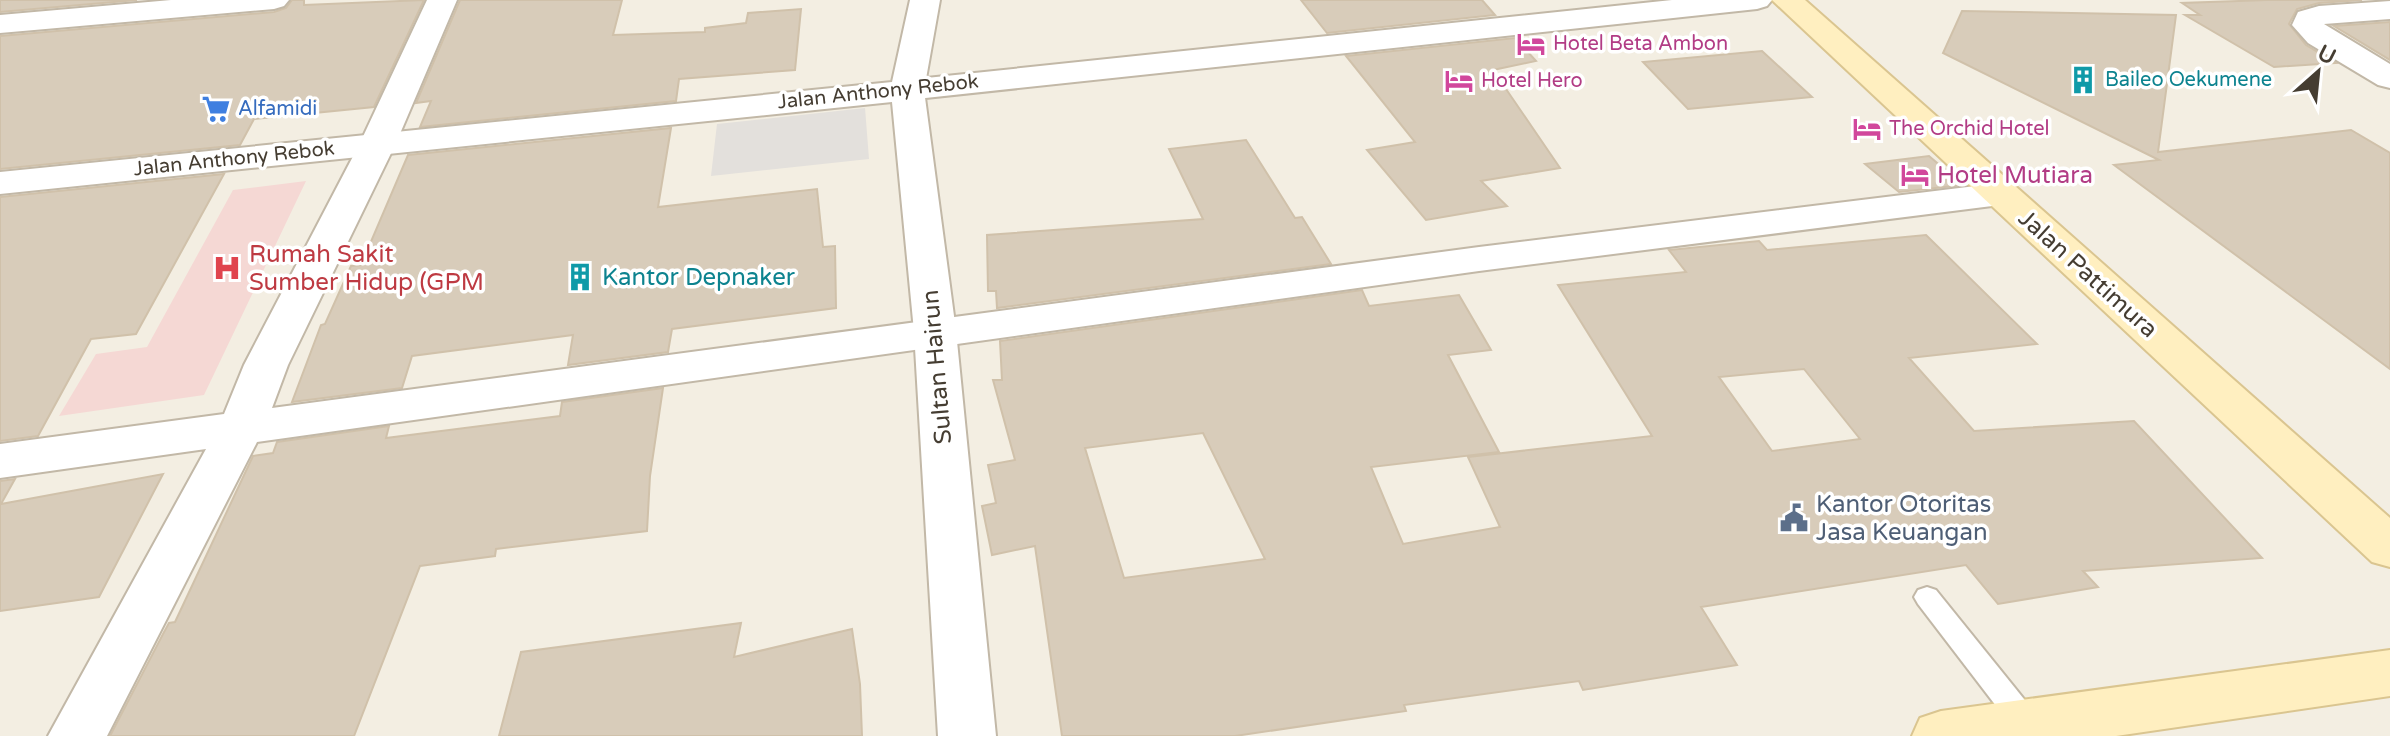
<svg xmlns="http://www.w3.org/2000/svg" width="2390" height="736" font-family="'Varela Round',sans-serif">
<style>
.medical{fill:#f5d8d4}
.parking{fill:#e3e0dc}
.building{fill:#d8ccba;stroke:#d0c1aa;stroke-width:2;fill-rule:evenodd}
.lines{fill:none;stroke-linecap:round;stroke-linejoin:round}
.service-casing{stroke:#c2b8a7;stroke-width:4}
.minor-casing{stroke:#c2b8a7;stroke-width:4}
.tertiary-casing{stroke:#c2b8a7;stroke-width:4}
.secondary-casing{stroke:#dac590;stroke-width:4}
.service{fill:#fff;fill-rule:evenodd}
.minor{fill:#fff;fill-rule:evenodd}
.tertiary{fill:#fff;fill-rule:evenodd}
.secondary{fill:#ffefc0;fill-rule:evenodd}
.labels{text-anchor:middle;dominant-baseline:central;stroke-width:7;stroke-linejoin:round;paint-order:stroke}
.far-hotel-label{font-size:20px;fill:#b23c85;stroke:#fff;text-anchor:start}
.far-culture-label{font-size:20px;fill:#0d838f;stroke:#fff;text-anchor:start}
.far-street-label{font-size:20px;fill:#453d32;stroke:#fff}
.far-shop-label{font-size:20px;fill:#366cbe;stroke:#fff;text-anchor:start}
.hotel-label{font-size:24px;fill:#b23c85;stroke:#fff;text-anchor:start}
.health-label{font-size:24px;fill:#be3a42;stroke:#fff;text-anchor:start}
.street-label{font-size:24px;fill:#453d32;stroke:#fff}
.culture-label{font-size:24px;fill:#0d838f;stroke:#fff;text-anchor:start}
.service-label{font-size:24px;fill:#4e5e75;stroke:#fff;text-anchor:start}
</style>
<rect width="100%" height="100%" fill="#f3eee2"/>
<path class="medical" d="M306,181L204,395L59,416L96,354L147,347L233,190Z"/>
<path class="parking" d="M865,108L869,159L711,176L717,124Z"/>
<g class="building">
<path d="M0,0H137L0,12Z"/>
<path d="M292,0H304V5L424,0L374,107L254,119L240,145L0,169V36L274,12L286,8Z"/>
<path d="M460,0H622L613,35L705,32V28L746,23L748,13L801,9L795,70L679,79L676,101L420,127L431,101L416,103Z"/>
<path d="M1301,0H1482L1495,15L1327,33Z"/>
<path d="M2267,0H2362L2319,3L2297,9L2289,24L2306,45L2336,63L2274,67L2185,15H2200L2182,3Z"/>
<path d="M1962,11L2176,15L2158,152L2351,130L2390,153V369L2114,165L2159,160L1943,53Z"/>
<path d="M2390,22V60L2334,26Z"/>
<path d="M1515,38L1536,61L1493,70L1560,168L1481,181L1507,206L1426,220L1367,150L1415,142L1346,56Z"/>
<path d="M1762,51L1812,97L1688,109L1643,62Z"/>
<path d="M671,128L658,207L817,189L823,247L835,246L836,308L672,329L668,352L568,365L573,335L412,356L402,388L292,402L321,325L325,324L351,266L361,265L408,155Z"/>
<path d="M1246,140L1295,218L1302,217L1331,264L997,308L996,291H988L987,235L1203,219L1169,149Z"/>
<path d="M1929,156L1963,185L1899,192L1865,164Z"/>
<path d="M224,174L136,334L91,339L38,436L0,441V197Z"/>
<path d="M1926,235L2037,344L1909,358L1974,431L2134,421L2262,558L2083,571L2098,587L1998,604L1966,565L1701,607L1737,665L1583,690L1579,681L1404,705L1406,711L1235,736H1062L1035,546L992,555L982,506L996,503L988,465L1015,460L993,380H1002L1000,341L1362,290L1369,306L1459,295L1491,350L1448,355L1499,452L1371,467L1403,544L1500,527L1468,457L1652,436L1558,285L1686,272L1669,250L1759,241L1767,250ZM1804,369L1860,439L1772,451L1719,377ZM1203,433L1265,559L1124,578L1085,448Z"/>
<path d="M663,388L650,476L647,531L496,549L495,556L420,566L354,736H110L163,634L169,623L175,622L253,456L273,453L277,442L389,426L386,438L560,416L562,402Z"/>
<path d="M163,474L99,597L0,611V481L15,479L1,504Z"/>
<path d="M741,623L734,657L852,629L860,684L862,736H499L521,652Z"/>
</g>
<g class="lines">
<defs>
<path id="service" d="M1927,587L1936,590L2036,714L2040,723L2036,732L2026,735L2016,732L1918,604L1914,597L1918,590Z"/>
<g id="minor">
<path d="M171,0H289L284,6L274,9L0,33V15Z"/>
<path d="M427,0H457L396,143L288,365L272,408L1479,247L2000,183L2013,186L2019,194L2013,202L2000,205L1479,271L257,442L107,736H48L206,449L0,478V444L224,414L244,365L360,143Z"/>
<path d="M1672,0H1772L1767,6L1757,9L907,100L895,97L890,90L895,83L907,80Z"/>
<path d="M2390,1V19L2324,24L2390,64V88L2378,85L2308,43L2292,25L2298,12L2319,6Z"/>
</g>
<path id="tertiary" d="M910,0H940L924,90L956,331L996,736H938L914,331L892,102L0,194V172L892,82Z"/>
<g id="secondary">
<path d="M1772,0H1805L2390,518V567L2372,562Z"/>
<path d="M2390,650V696L2116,736H1912L1920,718L1941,711Z"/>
</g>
</defs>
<use href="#service" class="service-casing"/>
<use href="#minor" class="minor-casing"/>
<use href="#tertiary" class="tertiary-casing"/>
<use href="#secondary" class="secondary-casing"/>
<use href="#service" class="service"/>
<use href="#minor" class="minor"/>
<use href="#tertiary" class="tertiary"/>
<use href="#secondary" class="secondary"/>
</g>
<defs>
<symbol id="hotel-bare" viewBox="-9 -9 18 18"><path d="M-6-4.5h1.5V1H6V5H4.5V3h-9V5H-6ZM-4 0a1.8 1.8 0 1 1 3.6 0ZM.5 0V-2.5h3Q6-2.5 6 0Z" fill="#d1479c" stroke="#fff" stroke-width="2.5" paint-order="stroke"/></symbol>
<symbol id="building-bare" viewBox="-9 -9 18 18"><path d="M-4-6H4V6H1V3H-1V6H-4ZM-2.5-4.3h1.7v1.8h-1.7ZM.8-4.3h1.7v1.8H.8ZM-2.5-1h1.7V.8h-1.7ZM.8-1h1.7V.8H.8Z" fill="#0f9aa8" stroke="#fff" stroke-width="2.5" paint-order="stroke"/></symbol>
<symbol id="supermarket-bare" viewBox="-9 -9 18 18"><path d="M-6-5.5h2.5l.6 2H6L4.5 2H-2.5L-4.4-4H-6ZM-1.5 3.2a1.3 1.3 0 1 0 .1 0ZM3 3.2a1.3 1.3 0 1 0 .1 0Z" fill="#3f7fe0" stroke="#fff" stroke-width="2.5" paint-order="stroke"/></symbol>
<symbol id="hospital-bare" viewBox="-9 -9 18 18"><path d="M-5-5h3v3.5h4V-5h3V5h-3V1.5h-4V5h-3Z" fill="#e0444e" stroke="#fff" stroke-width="2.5" paint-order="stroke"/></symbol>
<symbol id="civic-bare" viewBox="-9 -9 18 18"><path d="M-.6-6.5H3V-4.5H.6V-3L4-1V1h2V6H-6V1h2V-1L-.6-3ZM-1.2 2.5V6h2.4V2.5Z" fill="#5c6f8a" stroke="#fff" stroke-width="2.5" paint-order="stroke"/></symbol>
</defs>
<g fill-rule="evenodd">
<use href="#hotel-bare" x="1511" y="24" width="40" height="40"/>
<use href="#building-bare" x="2063" y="60" width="40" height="40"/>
<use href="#hotel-bare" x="1439" y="61" width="40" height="40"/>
<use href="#supermarket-bare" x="196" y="89" width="40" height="40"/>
<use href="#hotel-bare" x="1847" y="109" width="40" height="40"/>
<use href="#hotel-bare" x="1895" y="155" width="40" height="40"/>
<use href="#hospital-bare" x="207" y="248" width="40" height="40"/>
<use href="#building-bare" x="560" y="257" width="40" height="40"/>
<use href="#civic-bare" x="1774" y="498" width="40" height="40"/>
</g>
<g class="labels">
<g class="far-hotel-label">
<text x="1553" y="44">Hotel Beta Ambon</text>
<text x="1481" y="81">Hotel Hero</text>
<text x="1889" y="129">The Orchid Hotel</text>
</g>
<g class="far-culture-label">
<text x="2105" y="80">Baileo Oekumene</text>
</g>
<g class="far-street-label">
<text transform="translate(878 92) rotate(-6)">Jalan Anthony Rebok</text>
<text transform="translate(234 159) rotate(-6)">Jalan Anthony Rebok</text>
</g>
<g class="far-shop-label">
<text x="238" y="109">Alfamidi</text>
</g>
<g class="hotel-label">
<text x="1937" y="175">Hotel Mutiara</text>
</g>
<g class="health-label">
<text x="249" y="254">Rumah Sakit<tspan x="249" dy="28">Sumber Hidup (GPM</tspan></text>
</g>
<g class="street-label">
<text transform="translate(2088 274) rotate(42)">Jalan Pattimura</text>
<text transform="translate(937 367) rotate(-95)">Sultan Hairun</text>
</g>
<g class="culture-label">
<text x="602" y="277">Kantor Depnaker</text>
</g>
<g class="service-label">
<text x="1816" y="504">Kantor Otoritas<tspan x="1816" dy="28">Jasa Keuangan</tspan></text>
</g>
</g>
<g transform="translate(2318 72) rotate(27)" stroke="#ffffff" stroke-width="6" paint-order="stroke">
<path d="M0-6L14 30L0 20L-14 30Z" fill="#453d32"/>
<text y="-12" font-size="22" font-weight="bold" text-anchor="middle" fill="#453d32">U</text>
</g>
</svg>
